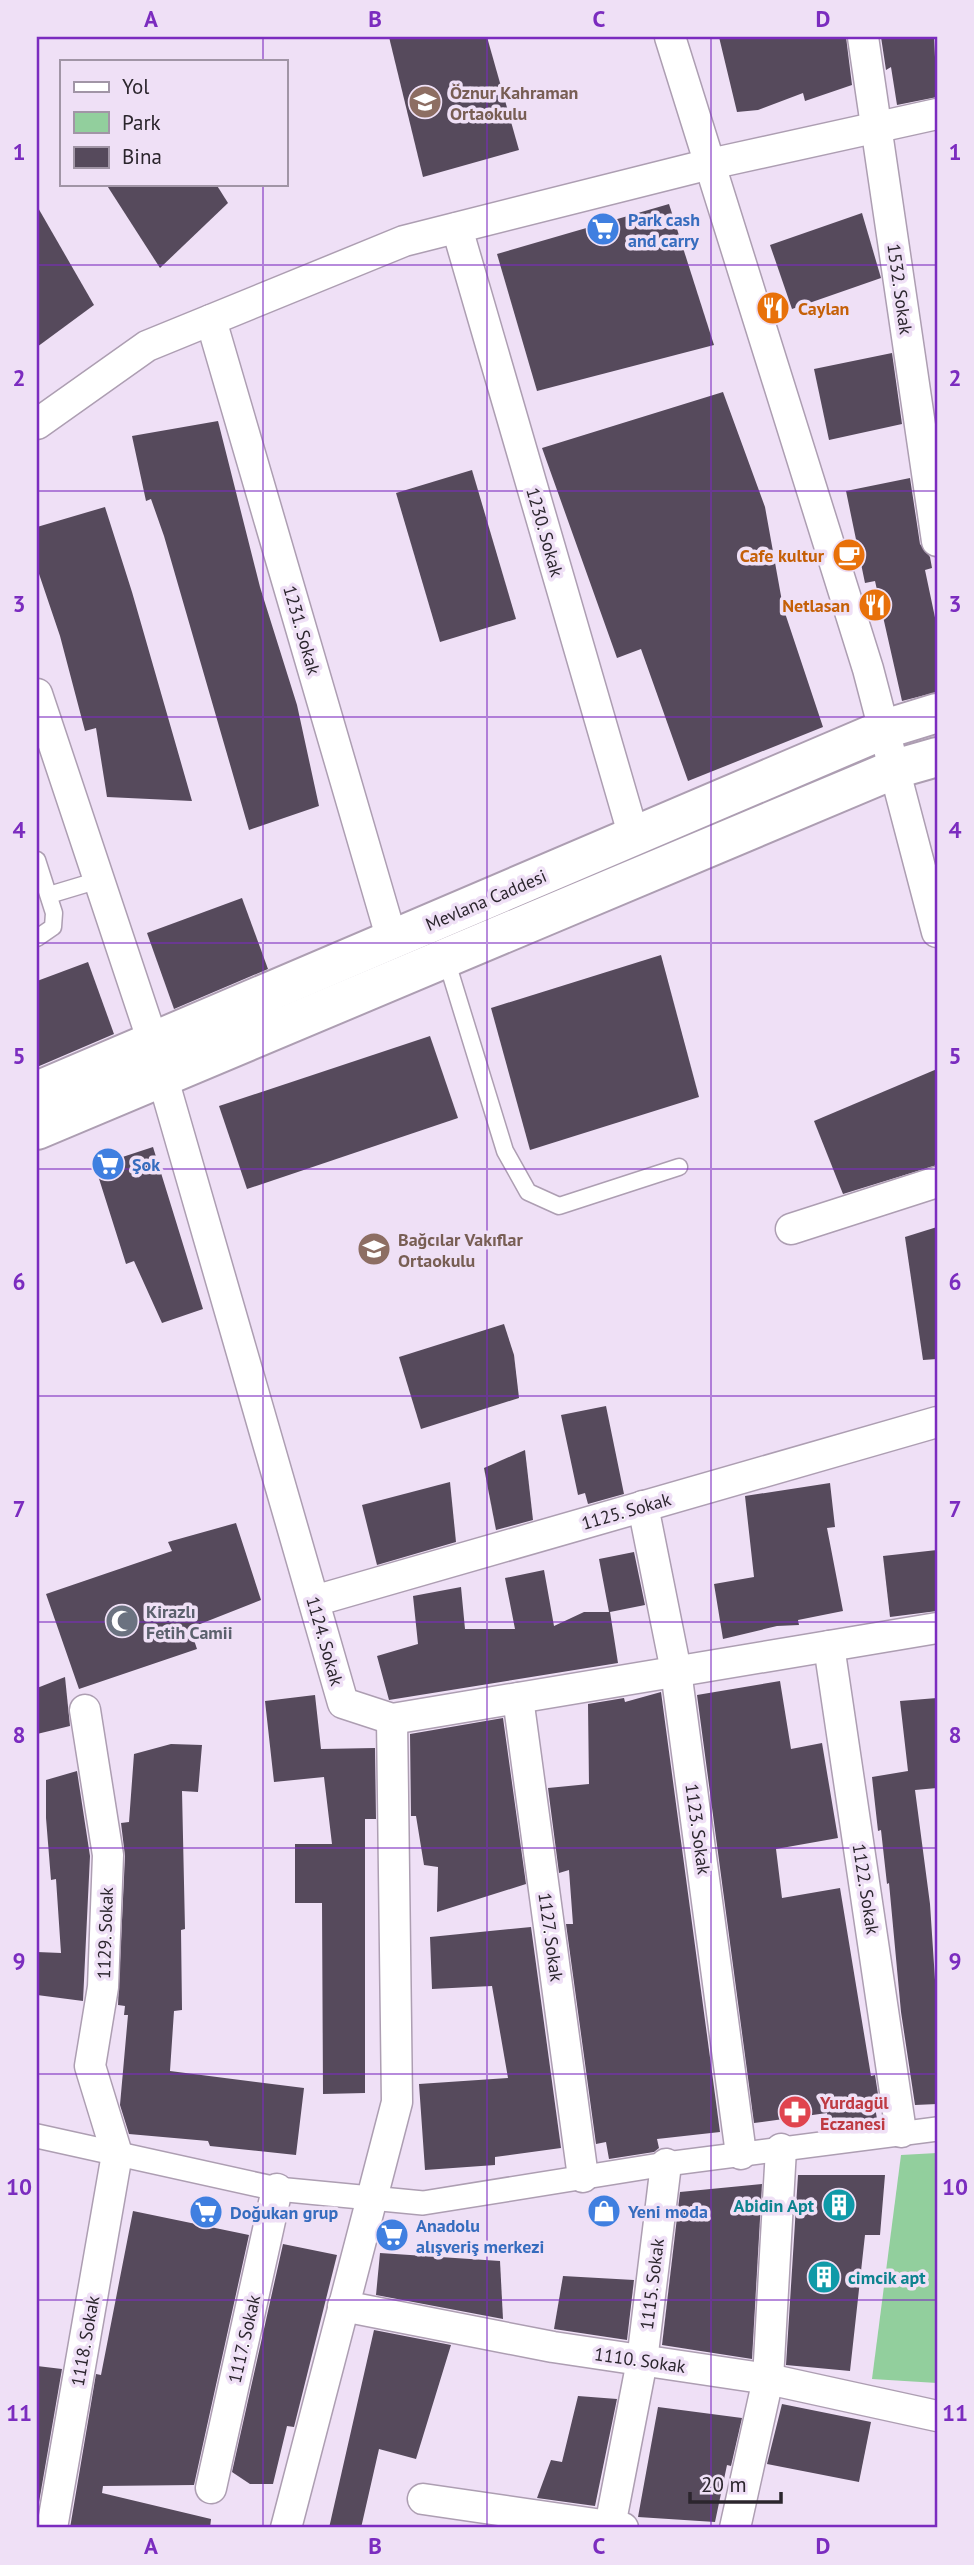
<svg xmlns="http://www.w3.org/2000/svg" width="974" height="2565" font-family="'PT Sans',sans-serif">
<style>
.green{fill:#92cf9d}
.building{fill:#564a5c}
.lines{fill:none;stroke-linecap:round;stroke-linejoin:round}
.service-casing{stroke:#ad9eb2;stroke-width:19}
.pedestrian-casing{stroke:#ad9eb2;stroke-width:26}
.minor-casing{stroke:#ad9eb2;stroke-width:33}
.secondary-casing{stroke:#ad9eb2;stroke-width:42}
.service{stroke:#fff;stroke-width:16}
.pedestrian{stroke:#fff;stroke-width:23}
.minor{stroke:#fff;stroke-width:30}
.secondary{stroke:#fff;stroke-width:38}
.grid{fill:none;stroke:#7b2cbf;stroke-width:2;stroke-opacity:0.55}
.labels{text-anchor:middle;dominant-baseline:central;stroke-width:7;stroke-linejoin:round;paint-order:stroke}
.education-label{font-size:18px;font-weight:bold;fill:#785e54;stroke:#efe0f6;text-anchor:start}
.shop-label{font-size:18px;font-weight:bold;fill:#366cbe;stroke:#efe0f6;text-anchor:start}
.street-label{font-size:18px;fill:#2b252d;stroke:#efe0f6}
.food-label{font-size:18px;font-weight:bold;fill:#c56008;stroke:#efe0f6;text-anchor:end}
.worship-label{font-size:18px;font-weight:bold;fill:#5b616d;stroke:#efe0f6;text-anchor:start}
.health-label{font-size:18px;font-weight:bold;fill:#be3a42;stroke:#efe0f6;text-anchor:start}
.culture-label{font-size:18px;font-weight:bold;fill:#0d838f;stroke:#efe0f6;text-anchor:end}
.neatline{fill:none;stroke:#7b2cbf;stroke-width:2.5}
.grid-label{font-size:23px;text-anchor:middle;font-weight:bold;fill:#7b2cbf}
</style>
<rect width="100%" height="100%" fill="#efe0f6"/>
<path class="green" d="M937,2153V2383L872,2379L901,2155Z"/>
<g class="building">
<path d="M389,37H487L519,150L423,177Z"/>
<path d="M719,37H846L852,85L805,101L803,93L758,110L737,112Z"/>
<path d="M881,37H934L937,97L897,105L891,67L886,70Z"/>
<path d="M106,184H216L228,203L160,268Z"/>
<path d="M669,204L714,345L537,391L497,254Z"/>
<path d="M37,206L94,305L37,347Z"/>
<path d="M862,213L881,278L792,309L770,245Z"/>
<path d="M892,353L902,424L829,440L814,369Z"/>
<path d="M723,392L765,507L783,607L823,727L688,781L641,649L617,658L542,448Z"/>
<path d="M218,421L260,587L297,705L319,806L249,830L164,536L151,499L146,501L132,436Z"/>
<path d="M472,470L516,619L440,642L396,493Z"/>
<path d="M910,478L920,544L930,557L932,568L925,570L937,627V692L902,701L875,581L865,583L846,491Z"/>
<path d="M105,507L132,592L192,801L107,797L96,728L85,731L60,636L37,568V527Z"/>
<path d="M242,898L268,969L174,1009L147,933Z"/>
<path d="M661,955L699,1097L530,1150L491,1008Z"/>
<path d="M88,962L114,1034L37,1067V981Z"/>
<path d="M430,1036L458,1118L247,1189L219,1106Z"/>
<path d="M937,1069V1165L843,1194L814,1121Z"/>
<path d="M153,1147L203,1309L162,1323L134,1261L126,1264L95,1166Z"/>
<path d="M937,1227V1359L923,1360L905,1237Z"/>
<path d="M504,1324L514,1355L519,1398L421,1429L399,1357Z"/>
<path d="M606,1406L624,1494L588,1504L585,1493L578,1495L561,1415Z"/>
<path d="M525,1450L533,1520L496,1530L484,1468Z"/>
<path d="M450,1482L456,1542L377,1565L362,1505Z"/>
<path d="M830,1483L835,1527L827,1528L843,1611L798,1620L799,1625L777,1626L723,1639L714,1584L754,1577L745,1496Z"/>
<path d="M236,1523L261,1600L190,1628L197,1649L79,1689L46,1594L172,1551L168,1542Z"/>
<path d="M937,1550V1611L890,1617L883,1556Z"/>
<path d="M634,1552L645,1605L610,1612L618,1663L389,1700L377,1656L418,1644L413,1596L461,1587L465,1629H515L505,1578L544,1570L554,1626L584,1612H609L599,1559Z"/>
<path d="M65,1677L70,1726L37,1734V1688Z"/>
<path d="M780,1681L791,1749L822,1743L838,1838L776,1849L782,1898L840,1888L871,2076L875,2075L880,2107H875L877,2119L829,2126L827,2113L754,2123L697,1695Z"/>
<path d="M661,1692L720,2132L657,2139L659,2148L654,2152L609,2159L606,2142L596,2144L566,1924H573L569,1870L559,1873L548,1788L589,1784L588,1704L624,1698L625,1702Z"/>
<path d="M315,1695L321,1749L375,1748L376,1819H365V2093L323,2094L322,1903H295V1844H332L324,1777L274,1782L265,1701Z"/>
<path d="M937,1698V1788L915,1790L930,1904L937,2010V2104L915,2105L901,2012L889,1883L887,1884L881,1830L878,1831L872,1777L908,1771L900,1701Z"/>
<path d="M503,1718L526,1884L437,1912L438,1867L424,1865L416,1816H411L410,1734Z"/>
<path d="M171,1744L202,1745L198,1792L182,1791L185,1929L181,1930L182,2010L174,2011L170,2071L304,2088L296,2155L210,2146L208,2141L129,2134L120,2105L128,2015H124L125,2006L118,2005L125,1856L121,1823L129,1822L134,1754Z"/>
<path d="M77,1771L90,1856L83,2001L37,1995V1952L61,1953L56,1879L51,1880L46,1818V1780Z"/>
<path d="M531,1927L561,2148L495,2157V2165L425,2170L419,2084L508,2078L492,1986L432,1989L430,1937Z"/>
<path d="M798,2175H885L880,2235H865L850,2371L786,2365Z"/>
<path d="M762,2184L752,2359L662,2345L680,2192Z"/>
<path d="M133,2211L249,2235L194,2485L103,2486L102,2493L211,2519L210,2528H70L96,2374L101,2375Z"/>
<path d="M283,2244L337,2255L294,2427L287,2426L273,2484H250L232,2472Z"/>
<path d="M380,2253L500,2261L503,2319L376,2295Z"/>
<path d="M563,2276L634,2280L627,2340L554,2329Z"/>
<path d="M374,2330L451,2345L416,2459L379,2449L361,2528H329Z"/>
<path d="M37,2366L62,2369L37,2514Z"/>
<path d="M578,2396L617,2399L595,2506L537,2498L551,2460L562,2462Z"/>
<path d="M782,2404L871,2422L859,2482L767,2464Z"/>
<path d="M658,2407L742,2418L731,2466L727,2465L715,2522L638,2517Z"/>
</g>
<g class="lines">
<defs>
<g id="service">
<path d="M37,860L54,913L53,927L37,938"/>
<path d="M49,895L99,880"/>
<path d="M446,959L505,1151L528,1192L559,1206L679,1167"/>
</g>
<path id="pedestrian" d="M37,2136L277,2189L423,2203L666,2164L937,2129"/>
<g id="minor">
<path d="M670,37L868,669L937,932"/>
<path d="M863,37L937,541"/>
<path d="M457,228L634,837"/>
<path d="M211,320L392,940"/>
<path d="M37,424L147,346L404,241L710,164L937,114"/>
<path d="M37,694L153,1042"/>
<path d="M163,1079L343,1703L392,1719L937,1628"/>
<path d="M791,1229L937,1182"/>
<path d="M643,1506L676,1671L741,2154"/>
<path d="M314,1601L937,1422"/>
<path d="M829,1646L901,2132"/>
<path d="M518,1698L583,2177"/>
<path d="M343,2306L553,2347L768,2379L937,2416"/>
<path d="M211,2488L277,2189"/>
<path d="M423,2499L623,2528"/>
<path d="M610,2526L642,2361L666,2164"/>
<path d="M52,2528L117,2154L90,2066L103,1987L108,1855L85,1710"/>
<path d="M286,2528L397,2102L392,1719"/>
<path d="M735,2528L768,2379L781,2149"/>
</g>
<g id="secondary">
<path d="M37,1091L885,729L937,713"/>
<path d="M37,1130L895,769L937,757"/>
</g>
</defs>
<use href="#service" class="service-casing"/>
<use href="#pedestrian" class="pedestrian-casing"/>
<use href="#minor" class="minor-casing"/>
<use href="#secondary" class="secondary-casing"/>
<use href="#service" class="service"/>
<use href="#pedestrian" class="pedestrian"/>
<use href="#minor" class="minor"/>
<use href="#secondary" class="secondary"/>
</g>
<path class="grid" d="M263,37V61M487,37V2528M711,37V2528M263,184V2528M37,265H937M37,491H937M37,717H937M37,943H937M37,1169H937M37,1396H937M37,1622H937M37,1848H937M37,2074H937M37,2300H937"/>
<defs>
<symbol id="school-disc" viewBox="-11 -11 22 22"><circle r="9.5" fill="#8d6e63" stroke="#efe0f6"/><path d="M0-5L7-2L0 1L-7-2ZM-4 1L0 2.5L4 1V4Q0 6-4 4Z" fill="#fff"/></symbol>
<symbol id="supermarket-disc" viewBox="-11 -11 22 22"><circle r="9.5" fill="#3f7fe0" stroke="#efe0f6"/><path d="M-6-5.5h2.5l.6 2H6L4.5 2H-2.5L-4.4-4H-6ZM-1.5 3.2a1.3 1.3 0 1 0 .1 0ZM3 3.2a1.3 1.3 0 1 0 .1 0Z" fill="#fff"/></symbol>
<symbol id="restaurant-disc" viewBox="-11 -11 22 22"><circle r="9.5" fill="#e8710a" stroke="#efe0f6"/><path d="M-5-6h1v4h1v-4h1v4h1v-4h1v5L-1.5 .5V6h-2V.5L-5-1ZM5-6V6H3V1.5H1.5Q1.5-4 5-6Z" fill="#fff"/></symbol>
<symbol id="cafe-disc" viewBox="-11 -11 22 22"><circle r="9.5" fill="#e8710a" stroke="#efe0f6"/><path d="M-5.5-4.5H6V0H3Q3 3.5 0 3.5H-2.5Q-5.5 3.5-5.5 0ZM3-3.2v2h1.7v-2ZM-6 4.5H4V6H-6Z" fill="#fff"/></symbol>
<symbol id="mosque-disc" viewBox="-11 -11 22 22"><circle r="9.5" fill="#6b7280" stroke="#efe0f6"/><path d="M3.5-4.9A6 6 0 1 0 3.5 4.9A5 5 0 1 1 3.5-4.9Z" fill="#fff"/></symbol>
<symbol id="pharmacy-disc" viewBox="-11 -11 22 22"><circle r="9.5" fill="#e0444e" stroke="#efe0f6"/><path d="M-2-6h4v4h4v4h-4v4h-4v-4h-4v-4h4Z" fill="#fff"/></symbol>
<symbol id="building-disc" viewBox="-11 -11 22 22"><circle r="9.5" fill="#0f9aa8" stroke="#efe0f6"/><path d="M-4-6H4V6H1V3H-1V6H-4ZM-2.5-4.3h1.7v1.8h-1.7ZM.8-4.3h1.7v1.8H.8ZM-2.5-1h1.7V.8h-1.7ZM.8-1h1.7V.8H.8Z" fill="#fff"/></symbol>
<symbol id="shop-disc" viewBox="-11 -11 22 22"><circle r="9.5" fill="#3f7fe0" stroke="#efe0f6"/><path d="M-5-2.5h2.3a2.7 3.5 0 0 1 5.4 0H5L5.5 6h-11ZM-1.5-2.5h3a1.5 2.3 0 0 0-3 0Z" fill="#fff"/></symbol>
</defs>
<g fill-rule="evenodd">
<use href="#school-disc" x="406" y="83" width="38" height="38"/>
<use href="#supermarket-disc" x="584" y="210" width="38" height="38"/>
<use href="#restaurant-disc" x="754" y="289" width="38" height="38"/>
<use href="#cafe-disc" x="830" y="536" width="38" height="38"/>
<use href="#restaurant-disc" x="856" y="586" width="38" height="38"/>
<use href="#supermarket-disc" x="89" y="1145" width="38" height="38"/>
<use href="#school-disc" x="355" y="1230" width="38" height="38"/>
<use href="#mosque-disc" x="103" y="1602" width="38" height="38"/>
<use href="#pharmacy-disc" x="776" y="2093" width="38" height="38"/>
<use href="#building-disc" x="820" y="2186" width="38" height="38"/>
<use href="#shop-disc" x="585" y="2192" width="38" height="38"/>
<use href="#supermarket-disc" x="187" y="2193" width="38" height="38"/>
<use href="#supermarket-disc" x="373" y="2216" width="38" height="38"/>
<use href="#building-disc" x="805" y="2258" width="38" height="38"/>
</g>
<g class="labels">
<g class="education-label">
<text x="450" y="92">Öznur Kahraman<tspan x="450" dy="21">Ortaokulu</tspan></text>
<text x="398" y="1239">Bağcılar Vakıflar<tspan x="398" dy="21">Ortaokulu</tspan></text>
</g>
<g class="shop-label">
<text x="628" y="219">Park cash<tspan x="628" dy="21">and carry</tspan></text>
<text x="132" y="1164">Şok</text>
<text x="628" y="2211">Yeni moda</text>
<text x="230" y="2212">Doğukan grup</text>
<text x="416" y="2225">Anadolu<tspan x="416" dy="21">alışveriş merkezi</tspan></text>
</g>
<g class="street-label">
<text transform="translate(900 289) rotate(82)">1532. Sokak</text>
<text transform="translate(545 532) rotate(74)">1230. Sokak</text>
<text transform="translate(302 630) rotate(74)">1231. Sokak</text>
<text transform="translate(486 900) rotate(-23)">Mevlana Caddesi</text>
<text transform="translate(626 1511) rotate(-16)">1125. Sokak</text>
<text transform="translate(325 1641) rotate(74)">1124. Sokak</text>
<text transform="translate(698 1829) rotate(82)">1123. Sokak</text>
<text transform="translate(866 1889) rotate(81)">1122. Sokak</text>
<text transform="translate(105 1933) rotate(-88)">1129. Sokak</text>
<text transform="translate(551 1937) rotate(82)">1127. Sokak</text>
<text transform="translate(652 2284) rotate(-83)">1115. Sokak</text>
<text transform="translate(244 2339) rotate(-77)">1117. Sokak</text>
<text transform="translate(85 2341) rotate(-80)">1118. Sokak</text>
<text transform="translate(640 2360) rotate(8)">1110. Sokak</text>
</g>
<g class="food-label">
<text x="798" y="308" text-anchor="start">Caylan</text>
<text x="824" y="555">Cafe kultur</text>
<text x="850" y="605">Netlasan</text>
</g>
<g class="worship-label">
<text x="146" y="1611">Kirazlı<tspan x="146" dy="21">Fetih Camii</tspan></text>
</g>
<g class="health-label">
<text x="820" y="2102">Yurdagül<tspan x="820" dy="21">Eczanesi</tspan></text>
</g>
<g class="culture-label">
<text x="814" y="2205">Abidin Apt</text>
<text x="848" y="2277" text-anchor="start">cimcik apt</text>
</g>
</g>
<rect width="974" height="2565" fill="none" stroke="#efe0f6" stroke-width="77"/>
<rect x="60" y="60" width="228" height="126" fill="#efe0f6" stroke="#a195a6" stroke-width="2"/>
<rect x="74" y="82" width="35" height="10" fill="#ffffff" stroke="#a195a6" stroke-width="2"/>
<text x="122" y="94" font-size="21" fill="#2b252d">Yol</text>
<rect x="74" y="112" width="35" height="21" fill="#92cf9d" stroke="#a195a6" stroke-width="2"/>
<text x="122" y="130" font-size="21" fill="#2b252d">Park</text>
<rect x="74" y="147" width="35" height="21" fill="#564a5c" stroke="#a195a6" stroke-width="2"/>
<text x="122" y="164" font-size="21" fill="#2b252d">Bina</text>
<path d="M690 2492v10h91v-10" fill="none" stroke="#2b252d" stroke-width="3.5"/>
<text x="701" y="2492" font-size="21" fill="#2b252d" stroke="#efe0f6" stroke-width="5" paint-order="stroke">20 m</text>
<rect x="38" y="38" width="898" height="2488" class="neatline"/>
<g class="grid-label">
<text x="151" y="27">A</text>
<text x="375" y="27">B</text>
<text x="599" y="27">C</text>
<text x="823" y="27">D</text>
<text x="19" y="160">1</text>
<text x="955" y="160">1</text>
<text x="19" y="386">2</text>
<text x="955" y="386">2</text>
<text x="19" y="612">3</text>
<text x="955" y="612">3</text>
<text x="19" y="838">4</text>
<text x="955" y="838">4</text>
<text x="19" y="1064">5</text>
<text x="955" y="1064">5</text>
<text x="19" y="1290">6</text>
<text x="955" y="1290">6</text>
<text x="19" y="1517">7</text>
<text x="955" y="1517">7</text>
<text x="19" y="1743">8</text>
<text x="955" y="1743">8</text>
<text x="19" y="1969">9</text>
<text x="955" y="1969">9</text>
<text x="19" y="2195">10</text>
<text x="955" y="2195">10</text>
<text x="19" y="2421">11</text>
<text x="955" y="2421">11</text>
<text x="151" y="2554">A</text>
<text x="375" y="2554">B</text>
<text x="599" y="2554">C</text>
<text x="823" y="2554">D</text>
</g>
</svg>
